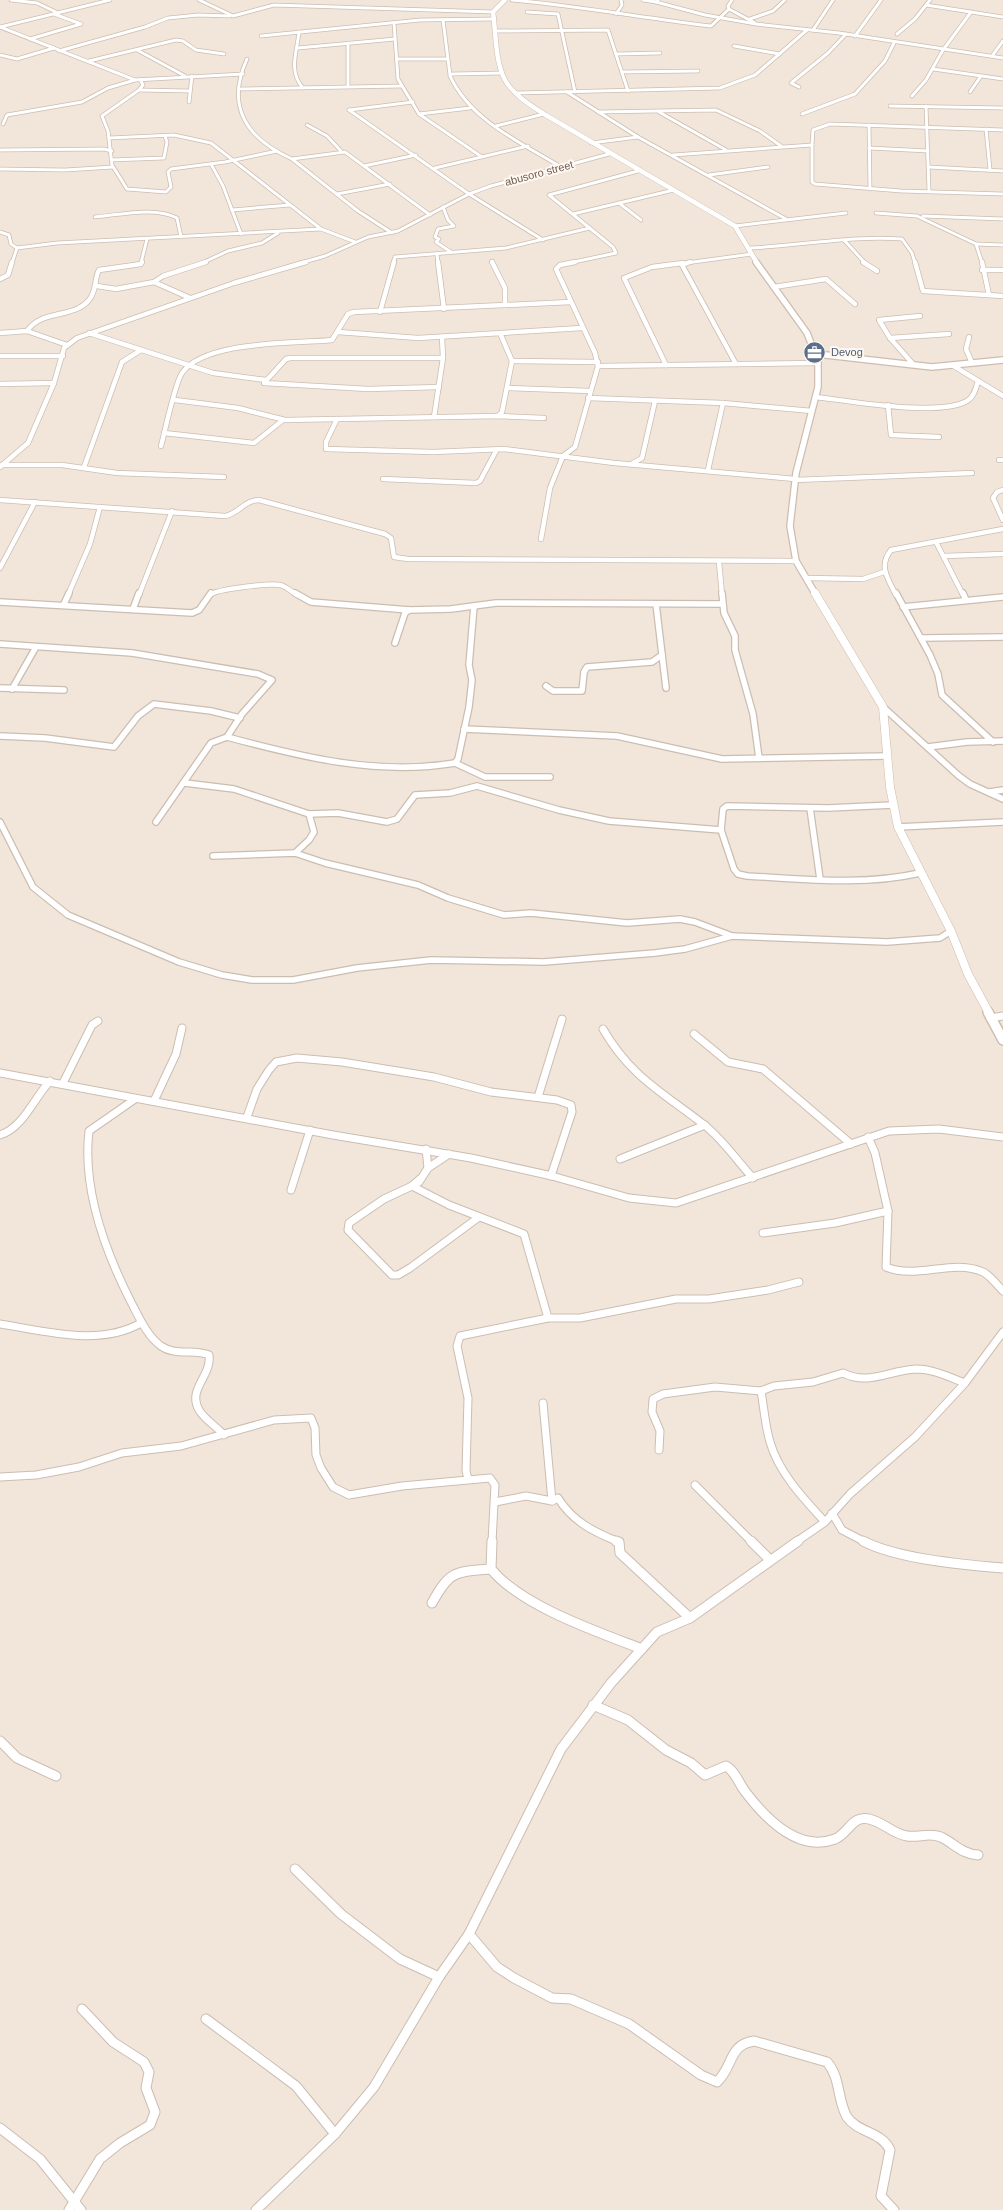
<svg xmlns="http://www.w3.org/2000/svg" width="1003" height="2210" font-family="Helvetica,sans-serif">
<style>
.residential{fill:#f2e6da}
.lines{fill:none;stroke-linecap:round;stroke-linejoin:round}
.street-far4-casing{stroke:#ccbdb1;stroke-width:4.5}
.street-far3-casing{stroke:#ccbdb1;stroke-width:6}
.street-far2-casing{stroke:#ccbdb1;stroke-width:8}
.street-far1-casing{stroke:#ccbdb1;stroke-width:9}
.street-casing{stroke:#ccbdb1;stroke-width:11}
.secondary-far3-casing{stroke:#cebdaf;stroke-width:5.5}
.secondary-far2-casing{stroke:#cebdaf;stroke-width:8}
.secondary-far1-casing{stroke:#cebdaf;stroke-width:9}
.secondary-casing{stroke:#cebdaf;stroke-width:12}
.street-far4{stroke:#fff;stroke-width:3}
.street-far3{stroke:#fff;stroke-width:4.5}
.street-far2{stroke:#fff;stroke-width:5.5}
.street-far1{stroke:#fff;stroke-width:7}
.street{stroke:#fff;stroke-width:9}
.secondary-far3{stroke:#fff;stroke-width:4.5}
.secondary-far2{stroke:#fff;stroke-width:5.5}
.secondary-far1{stroke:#fff;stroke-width:8}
.secondary{stroke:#fff;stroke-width:9}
.labels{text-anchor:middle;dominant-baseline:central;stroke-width:4;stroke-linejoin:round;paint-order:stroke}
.far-street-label{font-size:11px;fill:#735c50;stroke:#fdf8f1}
.far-service-label{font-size:11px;fill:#4e5e75;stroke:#fdf8f1;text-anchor:start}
</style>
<rect width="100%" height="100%" fill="#fbf4eb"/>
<rect class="residential" x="0" y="0" width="1003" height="2210"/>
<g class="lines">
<defs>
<g id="street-far4">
<path d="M11,0L37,3L58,13"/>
<path d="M199,0L233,16L274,5L493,12"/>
<path d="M512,0C579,6 644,18 711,26L729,9"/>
<path d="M643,0L656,2"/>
<path d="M658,0L656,2L705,15L756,24L839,33L1003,58"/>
<path d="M732,0L728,6L729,9L755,23"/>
<path d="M926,5L1003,17"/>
<path d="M527,12L558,14L575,92"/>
<path d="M54,14L81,24"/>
<path d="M616,14L622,5L621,0"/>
<path d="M750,19L773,11L785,0"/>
<path d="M443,20L450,75"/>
<path d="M394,23L398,79L419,114L482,157"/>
<path d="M0,27L135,80L243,74"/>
<path d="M0,27L110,0"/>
<path d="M813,30L833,0"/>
<path d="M496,31L608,30L628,91"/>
<path d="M299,32C297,52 288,71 303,88"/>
<path d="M897,34L915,19L930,0"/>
<path d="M261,36L420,20L495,19"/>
<path d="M855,36L881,0"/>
<path d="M30,39L81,24"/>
<path d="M348,43V86"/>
<path d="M734,46L780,54"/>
<path d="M298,48L395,39"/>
<path d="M137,50L185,76"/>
<path d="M59,51L145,27L168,18L198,15L230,16"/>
<path d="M616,54L660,53"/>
<path d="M0,55L17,59L54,48"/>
<path d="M992,56L1003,41"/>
<path d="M247,59C225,107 247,139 292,159L345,152L430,215"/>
<path d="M397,59H447"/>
<path d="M89,61L176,40L183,41L196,50L224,54"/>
<path d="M933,69L1003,79"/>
<path d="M622,72L698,71"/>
<path d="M502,73L452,74L450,76C471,121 520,142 561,167"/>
<path d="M140,79L143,85L139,90L102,116L108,131L112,165L127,189L166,192L171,187L168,172L171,169L225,162L277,151"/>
<path d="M799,87L791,83L828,53L846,34"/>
<path d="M241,89L402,86"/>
<path d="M139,90L190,91"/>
<path d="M567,92L638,137L786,219"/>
<path d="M970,92L981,76"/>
<path d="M516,93L720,88L755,75L807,30"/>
<path d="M912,96L926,80L943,50L971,12"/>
<path d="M189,102L192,76"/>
<path d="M890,106L1003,108"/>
<path d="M926,106L929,191"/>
<path d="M349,110L469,194L543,240"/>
<path d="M349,110L413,102"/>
<path d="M598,112L716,110L760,131L781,146"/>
<path d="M659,112L726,150"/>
<path d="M419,114L470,108"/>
<path d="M802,114L855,94L885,61L894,43"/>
<path d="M3,124L7,115L82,102L108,88L135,80"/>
<path d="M307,125L327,136L341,151"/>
<path d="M869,125L870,189"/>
<path d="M496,126L544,114"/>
<path d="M986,129L990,170"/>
<path d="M109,138L174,135L211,143L321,229L355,242"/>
<path d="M591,143L638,137"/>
<path d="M812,145L813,130L830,124L1003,130"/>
<path d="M869,148L928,151"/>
<path d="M0,150L104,149L112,151"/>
<path d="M673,155L812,145V182L815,184L901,191L1003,194"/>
<path d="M292,159L358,211L392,233"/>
<path d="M111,160L164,158L167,142L165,136"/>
<path d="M211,164L223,186L241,234"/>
<path d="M364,166L416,155"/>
<path d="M929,167L1003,171"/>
<path d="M435,168L528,146"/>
<path d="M0,169L65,170L113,167"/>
<path d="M709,175L768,167"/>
<path d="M337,194L390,184"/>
<path d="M619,203L641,220"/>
<path d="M443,207L448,220L454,226L438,229L435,237L439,239L436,242L451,252"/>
<path d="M232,210L290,205"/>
<path d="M876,213L917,216L976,244L982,263"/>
<path d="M573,214L674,190"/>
<path d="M923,216L1003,219"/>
<path d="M95,217C120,215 154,206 177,218L181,237"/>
<path d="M735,226L846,213"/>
<path d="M0,232L9,235L11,244L17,248L57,243L321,229"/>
<path d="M844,240L865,263"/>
<path d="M976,244L1003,245"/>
<path d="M750,248C798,246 855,235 902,239L912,253L915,263"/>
<path d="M437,255L438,263"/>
<path d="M492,261L493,263"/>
<path d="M12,263L17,248"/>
<path d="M141,263L147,239"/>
<path d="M202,263L228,251L262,243L278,233"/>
<path d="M301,263L325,256L368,237L398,231L469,194L491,186L609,154"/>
<path d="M393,263L395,257L506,248L590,228"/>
<path d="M569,263L616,253L613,247L549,195L638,171"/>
<path d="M686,263L752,254"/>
</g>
<g id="street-far3">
<path d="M438,262L444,309"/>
<path d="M492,262L505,288V305"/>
<path d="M690,262L682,265L736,364"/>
<path d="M863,262L877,271"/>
<path d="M915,262L923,291L1003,296"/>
<path d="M982,262L989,295"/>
<path d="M982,270H1003"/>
<path d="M0,279L8,275L12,262"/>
<path d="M154,282L163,276L206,262"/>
<path d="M97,286L116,289L154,282L190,298"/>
<path d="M774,287L826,279L855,304"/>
<path d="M380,312L394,262"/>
<path d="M27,331C42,309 73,319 89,300C97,291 94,279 99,270L141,264L142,262"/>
<path d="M338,332L418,338L582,328"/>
<path d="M0,333L27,331L67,345"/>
<path d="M89,333L213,373L266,380"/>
<path d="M969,337L966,349L972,363"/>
<path d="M890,338L949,334"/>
<path d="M0,356H63"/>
<path d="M512,361L598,362"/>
<path d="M913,364L890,338L879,320L920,316"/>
<path d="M666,365L624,278L652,267L683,263"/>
<path d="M952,365L1003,396"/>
<path d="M598,366L818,363"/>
<path d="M0,384L54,383"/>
<path d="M439,387L368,389L264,383L286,359L290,358H443"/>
<path d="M508,388L590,391"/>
<path d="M816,397C850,401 938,417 967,401C974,397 976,388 978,381"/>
<path d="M588,398L723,403L812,411"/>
<path d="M175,400L238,408L285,420L498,416L544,418"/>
<path d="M888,405L891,435L939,437"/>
<path d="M498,416L502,412L512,361L500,333"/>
<path d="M434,417L443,358L442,337"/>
<path d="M337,419L326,442V449L433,452L504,449L614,463L795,479"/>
<path d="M164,433L254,443L283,420"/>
<path d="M161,446C165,431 175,383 182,373C205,340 295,344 332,340L348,314L354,312L571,302"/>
<path d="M999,460H1003"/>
<path d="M633,463L642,458L655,401"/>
<path d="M2,465H62L117,473L224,477"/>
<path d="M0,467L28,443L54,383L64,348L77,338L234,283L306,262"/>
<path d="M84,467L122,362L141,350"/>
<path d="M708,470L723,403"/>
<path d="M383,479L476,483L480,481L496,451"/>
<path d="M795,480L972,473"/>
<path d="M1003,490L997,492L993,498L1003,520"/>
<path d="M0,500L225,516C238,514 245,500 259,500L385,534L391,538L394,557L408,559L796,561"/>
<path d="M541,539L550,488L563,456L575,447L598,366L595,353L556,269L560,265L575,262"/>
<path d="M936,542L963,595"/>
<path d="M944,556L1003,554"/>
<path d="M719,562L722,595"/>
<path d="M0,568L35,502"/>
<path d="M806,578L863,579L884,572"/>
<path d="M68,595L90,544L100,507"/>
<path d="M139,595L172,511"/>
<path d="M210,595C216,589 271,583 280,585C286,586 292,592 297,595"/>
<path d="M896,595C888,579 878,566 891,550L1003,529"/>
</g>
<g id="street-far2">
<path d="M295,593L311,602L409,610L451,609L496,603L722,604"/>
<path d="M722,593L724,613L735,636V650L753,714L759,758"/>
<path d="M896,593L930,655L938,674L942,695L993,742"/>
<path d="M963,593L966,600"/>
<path d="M0,602L192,613L199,610L211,593"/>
<path d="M64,604L69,593"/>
<path d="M656,604L666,688"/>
<path d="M903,607L1003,597"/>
<path d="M133,609L139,593"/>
<path d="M923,638L1003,637"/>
<path d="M395,643L405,613L409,610"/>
<path d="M0,644L132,653L258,674L272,680L242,714L227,737L211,743L156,822"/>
<path d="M546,686L553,691H582L584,672L587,667L652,662L662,655"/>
<path d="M0,688L64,690"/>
<path d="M12,689L36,647"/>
<path d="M883,707L959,776L970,784L1003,799"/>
<path d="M464,729L617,736L722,759L887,756"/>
<path d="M0,736L45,738L114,747L138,716L154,704L211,711L240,718"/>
<path d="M227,737C302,757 378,776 455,763L458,759L469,707L472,680L469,665L474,606"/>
<path d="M928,747L967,742L1003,741"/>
<path d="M455,763L485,777H550"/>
<path d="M185,783L234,789L309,814L338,813L387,822L397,819L415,795L450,793L477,786L559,810L609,821L721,830"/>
<path d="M989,792L1003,790"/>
<path d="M893,805L828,808L727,806L723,809L721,830L734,869L738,874L747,876C805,879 863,886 920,873"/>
<path d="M810,808L820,879"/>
<path d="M0,822L33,887L68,915L179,962L222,975L252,980H293L357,968L431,960L544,962L655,953L685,949L732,936L887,942L940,938L951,931"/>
<path d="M898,827L1003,822"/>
<path d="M295,853L309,840L314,832L309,814"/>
<path d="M213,856L295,853L325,863L418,885L448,898L504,915L531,913L627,923L680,919L695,922L732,936"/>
</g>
<g id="street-far1">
<path d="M990,1018L1003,1016"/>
<path d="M603,1029C630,1076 662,1092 703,1124C722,1138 737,1161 753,1178"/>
<path d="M694,1034L728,1062L763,1069L851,1144"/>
<path d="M0,1073L333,1135L471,1158L552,1176L629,1198L676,1203L889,1131L939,1129L1003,1137"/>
<path d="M63,1083L92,1025L98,1021"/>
<path d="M538,1097L562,1019"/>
<path d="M135,1099L89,1131C82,1190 105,1251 131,1302C139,1317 147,1336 161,1346C175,1356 194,1349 209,1355C212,1376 187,1389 199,1410C205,1420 216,1426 224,1435"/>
<path d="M154,1101L176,1054L182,1028"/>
<path d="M247,1117L257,1089L269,1070L276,1062L297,1058L342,1062L434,1077L491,1092L557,1100L571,1105L572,1112L551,1176"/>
<path d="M0,1135C23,1128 34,1098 50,1081"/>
<path d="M868,1137L875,1153L888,1211L886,1267C917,1280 953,1258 983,1272C991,1276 997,1285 1003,1291"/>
<path d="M426,1149L428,1168"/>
<path d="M620,1159L705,1125"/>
<path d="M420,1179L412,1186L384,1199L349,1223L348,1230L392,1275H398L410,1268L479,1217"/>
<path d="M419,1182L428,1168L449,1154"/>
<path d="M412,1186L449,1205L524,1234L548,1318"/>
<path d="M291,1190L310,1130"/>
<path d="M763,1233L835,1223L888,1211"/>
<path d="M0,1324C45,1331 99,1347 141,1323"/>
<path d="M761,1391C764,1408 765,1425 770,1442C779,1473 803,1498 825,1522"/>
<path d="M543,1403L552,1501L558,1498C573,1522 594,1532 619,1542"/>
<path d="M659,1450L660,1431L652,1412L653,1399L663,1394L715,1387L761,1391L774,1386L813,1382L843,1373C869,1386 890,1370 916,1369C933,1369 949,1377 965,1383"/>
<path d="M0,1477L36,1475L79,1467L122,1453L181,1446L274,1420L311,1418L315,1428L316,1455L321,1468L333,1487L349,1495L402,1486L490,1478L495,1485L492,1542"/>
<path d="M468,1479L466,1471L468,1398L457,1346L460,1336L548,1318H580L676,1299H709L768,1290L799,1282"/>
<path d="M695,1485L752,1542"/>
<path d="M495,1502L526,1496L552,1501"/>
<path d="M832,1513L842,1530L865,1542"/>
<path d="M796,1542L825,1522L850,1494L915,1437L965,1383L1003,1332"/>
</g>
<g id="street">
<path d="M492,1541L491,1569C521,1606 598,1632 642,1649"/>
<path d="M616,1541L619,1542L620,1553L690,1618"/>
<path d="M751,1541L770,1560"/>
<path d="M863,1541C897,1559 964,1565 1003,1568"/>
<path d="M432,1603C450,1570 455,1572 491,1569"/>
<path d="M593,1705L628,1720L666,1750L691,1763L705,1775L726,1766L729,1768C736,1774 739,1783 744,1790C764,1817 798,1853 835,1839C849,1833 852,1815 869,1819C883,1822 893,1834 907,1836C919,1838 929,1832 941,1837C955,1844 962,1854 978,1855"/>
<path d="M0,1741L17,1758L56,1776"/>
<path d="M295,1869L341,1914L400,1959L439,1977"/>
<path d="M469,1934L497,1967L514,1978L552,1998L571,1999L629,2024L701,2075L717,2082C734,2066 728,2045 754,2041L827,2062C841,2078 837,2100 847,2117C858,2133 881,2131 890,2150L881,2196L894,2210"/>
<path d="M206,2019L296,2086L335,2134"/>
<path d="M0,2128L40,2159L81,2210"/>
<path d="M69,2210L100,2159L120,2143L150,2125L155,2112L146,2088L149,2072L144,2062L113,2042L82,2009"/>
<path d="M256,2210L335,2134L374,2087L439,1977L469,1934L561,1749L611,1683L657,1632L690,1618L798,1541"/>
</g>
<path id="secondary-far3" d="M505,0L493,12C496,33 495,59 504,78C511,93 530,105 544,114L735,226L757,263"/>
<g id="secondary-far2">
<path d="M756,262L807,333L818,361V387L796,473L790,526L796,561L816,595"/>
<path d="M817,354L932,367L1003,360"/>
</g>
<path id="secondary-far1" d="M815,593L883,707L890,787L898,827L951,931L968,974L989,1013"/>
<path id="secondary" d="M988,1012L1003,1040"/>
</defs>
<use href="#street-far4" class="street-far4-casing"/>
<use href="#street-far3" class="street-far3-casing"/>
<use href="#street-far2" class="street-far2-casing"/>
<use href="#street-far1" class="street-far1-casing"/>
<use href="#street" class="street-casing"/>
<use href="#secondary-far3" class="secondary-far3-casing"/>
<use href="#secondary-far2" class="secondary-far2-casing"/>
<use href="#secondary-far1" class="secondary-far1-casing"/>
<use href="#secondary" class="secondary-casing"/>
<use href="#street-far4" class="street-far4"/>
<use href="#street-far3" class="street-far3"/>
<use href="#street-far2" class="street-far2"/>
<use href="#street-far1" class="street-far1"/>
<use href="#street" class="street"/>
<use href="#secondary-far3" class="secondary-far3"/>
<use href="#secondary-far2" class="secondary-far2"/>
<use href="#secondary-far1" class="secondary-far1"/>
<use href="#secondary" class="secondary"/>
</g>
<defs>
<symbol id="office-disc" viewBox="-11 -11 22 22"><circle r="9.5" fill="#5c6f8a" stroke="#fdf8f1"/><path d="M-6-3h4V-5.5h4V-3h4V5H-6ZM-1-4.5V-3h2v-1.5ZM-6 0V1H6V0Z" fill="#fff"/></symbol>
</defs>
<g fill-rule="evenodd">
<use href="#office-disc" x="802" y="340" width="25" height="25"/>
</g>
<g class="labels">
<g class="far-street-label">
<text transform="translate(539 173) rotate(-15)">abusoro street</text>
</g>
<g class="far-service-label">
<text x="831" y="352">Devog</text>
</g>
</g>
</svg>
